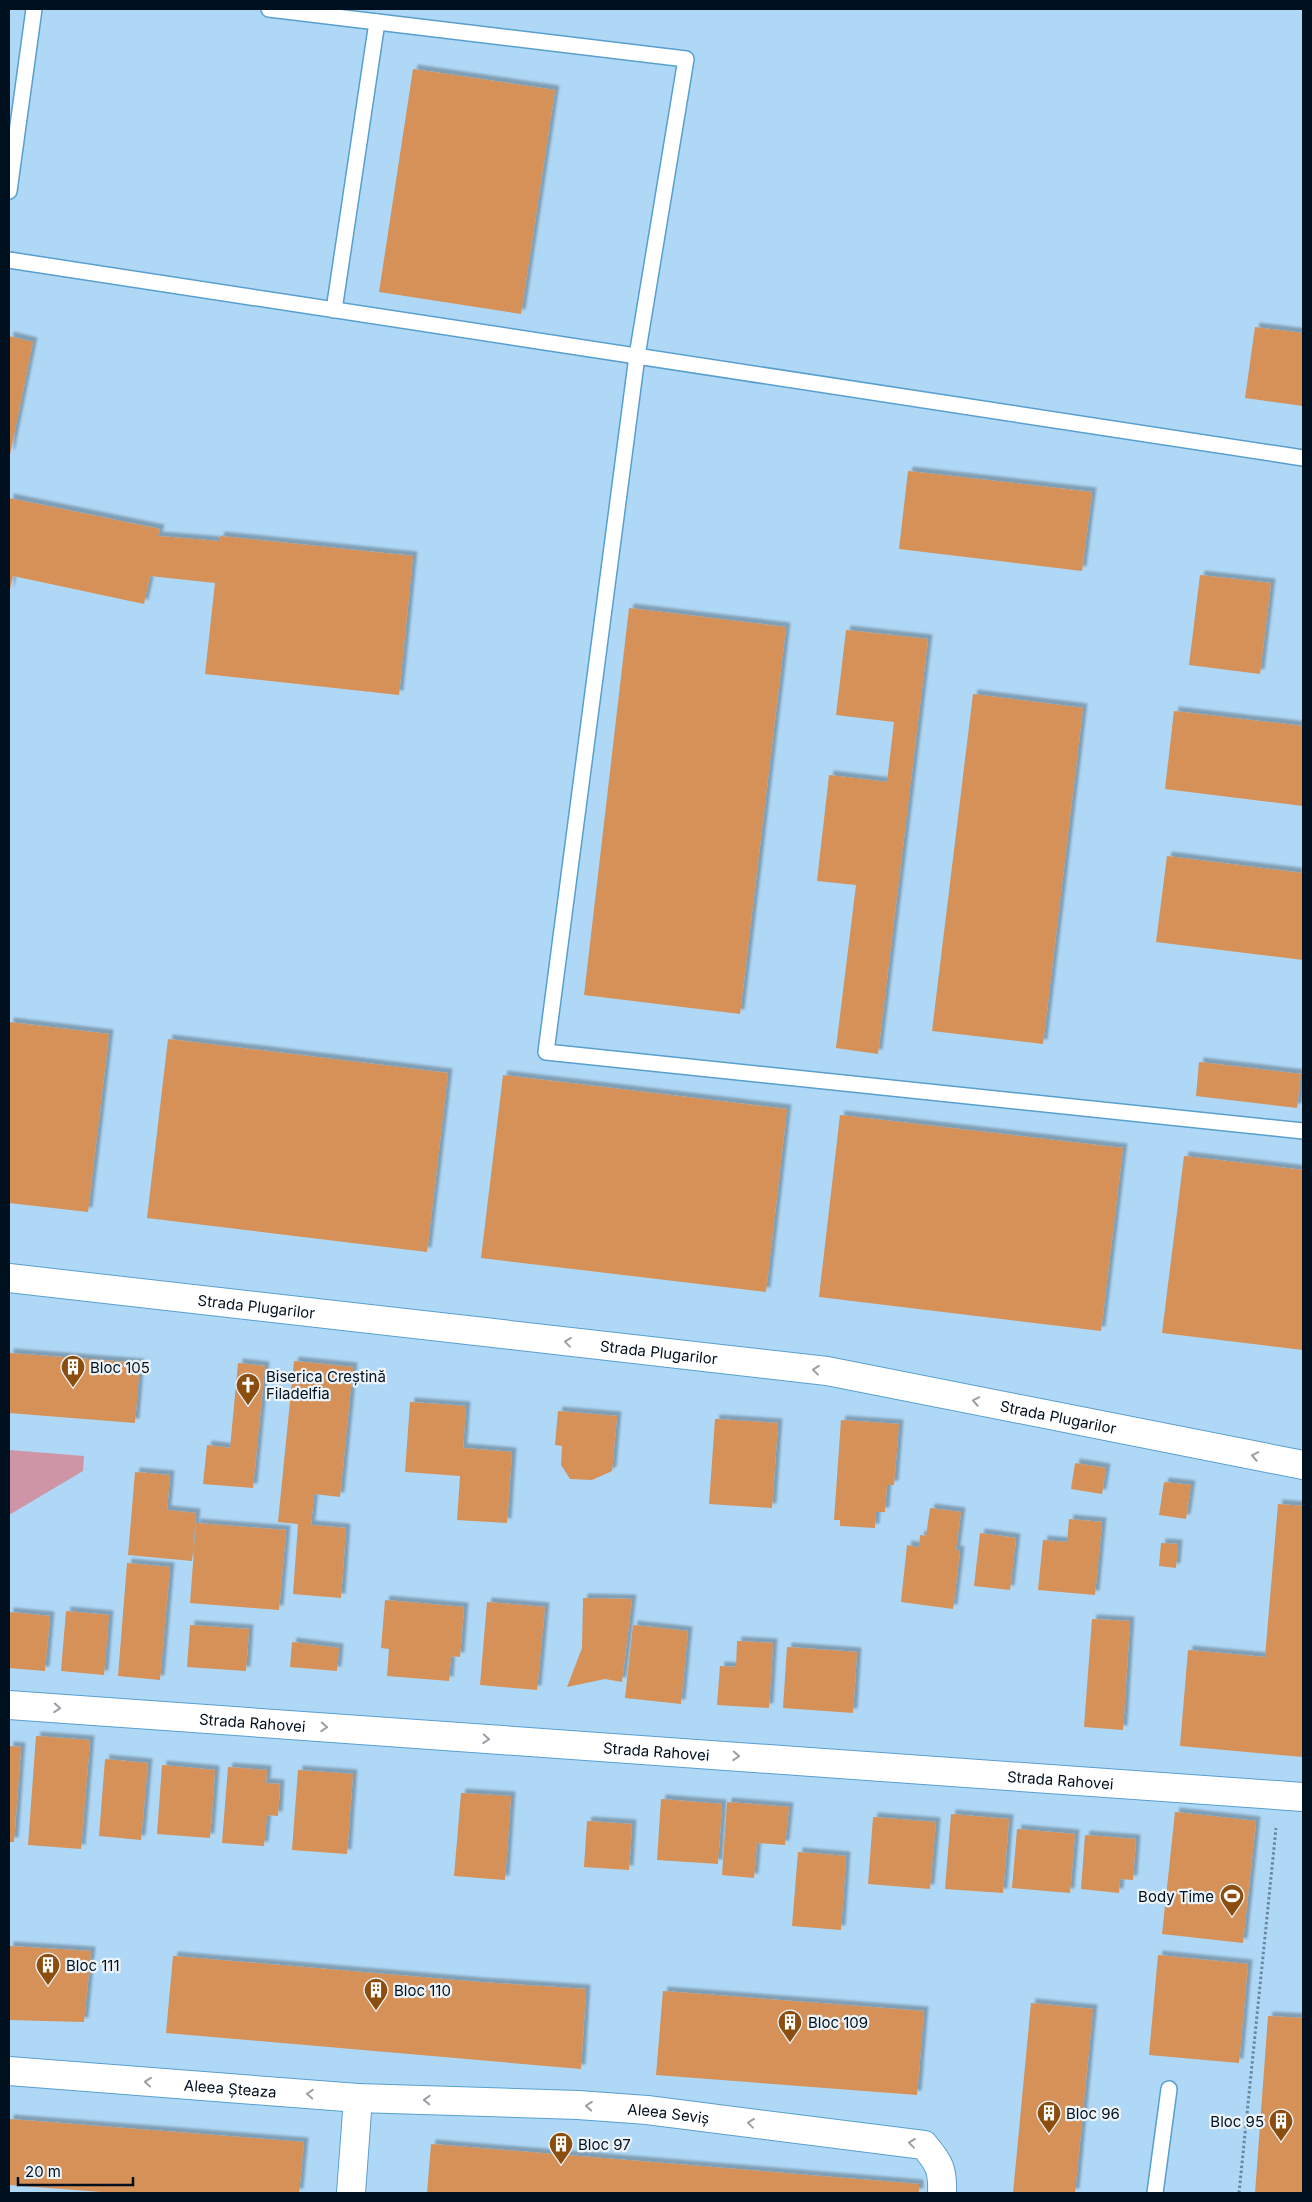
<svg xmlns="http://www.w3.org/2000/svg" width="1312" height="2202" font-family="Inter,sans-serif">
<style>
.green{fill:#ce95a6}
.building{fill:#d59159;filter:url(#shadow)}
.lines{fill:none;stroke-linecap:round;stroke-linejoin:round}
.lane-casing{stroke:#589fce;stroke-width:18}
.street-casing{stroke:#589fce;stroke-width:30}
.secondary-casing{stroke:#589fce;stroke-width:30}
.path{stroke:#68879e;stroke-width:3;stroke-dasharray:2.5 2.5;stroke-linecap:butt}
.lane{stroke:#fff;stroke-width:15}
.street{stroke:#fff;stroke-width:28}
.secondary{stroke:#fff;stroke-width:28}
.oneway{stroke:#999fa5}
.labels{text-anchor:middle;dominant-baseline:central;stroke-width:4.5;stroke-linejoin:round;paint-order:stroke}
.street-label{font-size:15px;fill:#00101e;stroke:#edf4f9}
.poi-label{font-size:15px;fill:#00101e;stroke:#edf4f9;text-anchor:start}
</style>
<defs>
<filter id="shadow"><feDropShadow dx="4.5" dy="-4.5" stdDeviation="1" flood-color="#0004"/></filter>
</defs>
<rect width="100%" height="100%" fill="#afd8f6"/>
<path class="green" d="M9,1450L84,1456L83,1471L9,1515Z"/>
<g class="building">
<path d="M413,69L555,90L521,314L379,292Z"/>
<path d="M1255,327L1303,333V406L1245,398Z"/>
<path d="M9,336L33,342L10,455L9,454Z"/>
<path d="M908,471L1092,492L1082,571L899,549Z"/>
<path d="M9,498L160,529L158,536L219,541L220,536L413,556L399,695L205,674L215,583L150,576L144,604L13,576L9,593Z"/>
<path d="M1200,575L1271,583L1260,674L1189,665Z"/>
<path d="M629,608L786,627L740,1014L584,995Z"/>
<path d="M846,630L928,639L878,1054L836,1048L856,885L817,881L829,775L887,782L894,722L836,715Z"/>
<path d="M973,694L1083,708L1043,1044L932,1031Z"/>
<path d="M1174,711L1303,726V806L1165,789Z"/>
<path d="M1167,856L1303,873V960L1156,942Z"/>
<path d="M9,1022L109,1034L88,1212L9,1203Z"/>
<path d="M168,1039L448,1073L427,1252L147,1218Z"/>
<path d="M1199,1062L1301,1074L1297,1108L1196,1096Z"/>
<path d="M503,1075L787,1109L766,1292L481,1258Z"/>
<path d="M840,1115L1123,1148L1101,1331L819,1297Z"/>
<path d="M1184,1156L1303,1170V1350L1162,1333Z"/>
<path d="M9,1353L140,1363L135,1423L9,1413Z"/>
<path d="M294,1361L353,1367L340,1497L314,1494L311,1525L346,1528L341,1598L293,1594L298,1524L278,1522Z"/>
<path d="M238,1363L265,1366L253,1488L203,1484L207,1445L230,1448Z"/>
<path d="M410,1402L466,1406L463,1448L512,1452L507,1523L457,1520L460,1476L405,1472Z"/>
<path d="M558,1411L617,1416L612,1471L592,1480L570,1479L561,1465L562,1446L555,1445Z"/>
<path d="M715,1419L778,1423L772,1508L709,1504Z"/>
<path d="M841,1420L899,1424L894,1485H887L885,1512H876L875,1528L840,1526V1520H834Z"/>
<path d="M1075,1463L1106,1468L1102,1494L1071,1489Z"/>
<path d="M135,1472L170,1475L167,1510L196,1513L192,1561L128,1555Z"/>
<path d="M1164,1482L1191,1485L1186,1519L1159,1515Z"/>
<path d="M1278,1504L1303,1506V1757L1180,1746L1188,1650L1265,1657Z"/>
<path d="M930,1508L961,1512L956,1550L960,1551L953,1609L901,1602L907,1545L919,1547L920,1535L926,1536Z"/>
<path d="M1069,1519L1102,1522L1095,1595L1038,1590L1043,1540L1067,1542Z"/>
<path d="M196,1523L286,1530L279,1610L190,1603Z"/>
<path d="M980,1533L1016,1538L1010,1590L974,1586Z"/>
<path d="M1161,1543L1178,1544L1176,1568L1159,1566Z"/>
<path d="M127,1563L170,1567L160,1680L118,1676Z"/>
<path d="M583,1598L632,1599L622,1682L605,1679L567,1687L582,1648Z"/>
<path d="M385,1600L464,1607L460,1657L451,1656L449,1681L387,1676L389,1649L381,1648Z"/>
<path d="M487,1602L545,1607L537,1690L480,1685Z"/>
<path d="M66,1611L109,1615L104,1675L61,1671Z"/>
<path d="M9,1612L50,1616L45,1671L9,1668Z"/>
<path d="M1092,1619L1130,1621L1123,1730L1084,1727Z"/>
<path d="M190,1625L249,1629L246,1671L187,1667Z"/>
<path d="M633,1625L688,1631L681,1704L625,1698Z"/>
<path d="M737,1641L773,1643L769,1708L717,1705L720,1666L736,1667Z"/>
<path d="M292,1642L339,1648L337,1671L290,1667Z"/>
<path d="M787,1647L857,1652L853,1713L783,1708Z"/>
<path d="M36,1736L90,1740L81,1849L28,1845Z"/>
<path d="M9,1746L21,1747L14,1842H9Z"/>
<path d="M105,1759L148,1763L141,1840L99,1836Z"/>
<path d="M162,1765L215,1770L210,1838L157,1834Z"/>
<path d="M228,1767L267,1770L266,1783L280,1784L278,1816L267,1815L264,1846L222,1843Z"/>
<path d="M298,1770L353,1774L347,1854L292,1850Z"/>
<path d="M461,1793L511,1796L505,1880L454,1876Z"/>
<path d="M661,1799L722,1804L718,1864L657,1860Z"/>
<path d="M727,1802L789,1807L785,1845L757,1843L754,1878L722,1875Z"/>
<path d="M1175,1812L1256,1821L1243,1943L1162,1934Z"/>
<path d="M951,1814L1009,1819L1003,1893L945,1889Z"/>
<path d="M873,1817L936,1822L930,1889L868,1884Z"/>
<path d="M587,1821L632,1824L629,1870L584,1867Z"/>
<path d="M1017,1829L1075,1834L1070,1893L1012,1888Z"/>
<path d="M1085,1835L1136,1839L1133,1880L1120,1879L1119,1893L1081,1889Z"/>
<path d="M798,1852L846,1856L841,1930L792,1926Z"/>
<path d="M9,1946L91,1951L84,2022L9,2020Z"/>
<path d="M1158,1955L1248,1964L1239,2063L1149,2055Z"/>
<path d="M173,1956L479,1982L586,1989L581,2069L166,2033Z"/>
<path d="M663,1991L924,2011L917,2095L656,2075Z"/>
<path d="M1031,2003L1093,2009L1075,2193H1013Z"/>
<path d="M1268,2016L1303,2018V2193H1255Z"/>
<path d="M9,2119L304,2142L299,2193H114L9,2185Z"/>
<path d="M431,2144L919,2184V2193H427Z"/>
</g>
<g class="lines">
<defs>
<g id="lane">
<path d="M269,9L686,59L637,356L546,1052L1303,1131"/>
<path d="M9,191L34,9"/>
<path d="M9,260L1303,458"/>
<path d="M334,310L377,22"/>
<path d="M1155,2193L1169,2089"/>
</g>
<g id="street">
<path id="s1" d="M9,2071L358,2098L578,2105L647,2110L924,2145C939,2163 943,2169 942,2193"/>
<path d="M351,2193L358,2098"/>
</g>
<g id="secondary">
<path id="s2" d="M9,1278L827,1371L1303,1465"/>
<path id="s3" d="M9,1705L1303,1797"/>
</g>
</defs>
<use href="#lane" class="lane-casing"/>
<use href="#street" class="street-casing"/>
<use href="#secondary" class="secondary-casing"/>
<path class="path" d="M1239,2193L1276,1828"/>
<use href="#lane" class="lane"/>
<use href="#street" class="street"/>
<use href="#secondary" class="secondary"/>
</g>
<defs><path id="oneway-chevron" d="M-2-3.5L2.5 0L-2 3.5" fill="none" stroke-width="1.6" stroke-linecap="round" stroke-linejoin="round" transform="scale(1.25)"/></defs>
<g class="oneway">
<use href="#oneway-chevron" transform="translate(568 1342) rotate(-173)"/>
<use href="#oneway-chevron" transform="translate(816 1370) rotate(-173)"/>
<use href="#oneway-chevron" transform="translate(976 1401) rotate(-169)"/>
<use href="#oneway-chevron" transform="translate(1255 1456) rotate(-169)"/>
<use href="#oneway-chevron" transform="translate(57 1708) rotate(4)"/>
<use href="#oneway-chevron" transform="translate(324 1727) rotate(4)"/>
<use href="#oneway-chevron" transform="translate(486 1739) rotate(4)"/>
<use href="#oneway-chevron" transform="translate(736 1756) rotate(4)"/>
<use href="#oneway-chevron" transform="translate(148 2082) rotate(-174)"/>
<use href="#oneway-chevron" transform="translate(310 2094) rotate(-176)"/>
<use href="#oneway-chevron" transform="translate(427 2100) rotate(-178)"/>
<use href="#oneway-chevron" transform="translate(589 2106) rotate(-175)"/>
<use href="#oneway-chevron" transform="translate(751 2123) rotate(-173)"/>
<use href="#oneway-chevron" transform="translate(912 2143) rotate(-173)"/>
</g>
<defs>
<symbol id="building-pin" viewBox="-11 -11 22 30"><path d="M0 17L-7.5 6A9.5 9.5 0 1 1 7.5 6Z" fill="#8b4e0f" stroke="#edf4f9"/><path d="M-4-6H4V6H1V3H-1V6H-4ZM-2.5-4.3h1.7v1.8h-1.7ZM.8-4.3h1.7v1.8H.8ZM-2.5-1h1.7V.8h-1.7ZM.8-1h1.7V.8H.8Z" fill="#fff"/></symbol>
<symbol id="church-pin" viewBox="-11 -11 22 30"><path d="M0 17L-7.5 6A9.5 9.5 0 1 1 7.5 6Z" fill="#8b4e0f" stroke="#edf4f9"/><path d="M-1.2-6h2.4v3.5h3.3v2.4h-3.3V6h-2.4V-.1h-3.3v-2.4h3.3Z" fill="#fff"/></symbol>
<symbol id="stadium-pin" viewBox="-11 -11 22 30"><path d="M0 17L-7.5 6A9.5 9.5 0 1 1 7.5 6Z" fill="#8b4e0f" stroke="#edf4f9"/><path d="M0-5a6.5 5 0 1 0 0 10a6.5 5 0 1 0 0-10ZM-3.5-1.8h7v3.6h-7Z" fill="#fff"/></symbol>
</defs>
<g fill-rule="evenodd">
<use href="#building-pin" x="59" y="1353" width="28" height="38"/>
<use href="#church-pin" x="234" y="1371" width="28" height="38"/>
<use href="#stadium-pin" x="1218" y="1882" width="28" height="38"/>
<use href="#building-pin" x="34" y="1951" width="28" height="38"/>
<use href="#building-pin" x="362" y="1976" width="28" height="38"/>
<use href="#building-pin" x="776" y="2008" width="28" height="38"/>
<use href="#building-pin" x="1035" y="2099" width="28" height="38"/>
<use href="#building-pin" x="1267" y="2107" width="28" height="38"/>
<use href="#building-pin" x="547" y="2130" width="28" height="38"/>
</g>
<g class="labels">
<g class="street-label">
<text stroke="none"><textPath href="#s2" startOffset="249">Strada Plugarilor</textPath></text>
<text stroke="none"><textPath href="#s2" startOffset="654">Strada Plugarilor</textPath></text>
<text stroke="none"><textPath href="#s2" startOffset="1059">Strada Plugarilor</textPath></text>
<text stroke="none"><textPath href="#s3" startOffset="244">Strada Rahovei</textPath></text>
<text stroke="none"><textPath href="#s3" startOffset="649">Strada Rahovei</textPath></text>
<text stroke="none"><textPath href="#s3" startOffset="1054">Strada Rahovei</textPath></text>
<text stroke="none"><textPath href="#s1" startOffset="222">Aleea Șteaza</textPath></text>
<text stroke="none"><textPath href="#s1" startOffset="661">Aleea Seviș</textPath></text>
</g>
<g class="poi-label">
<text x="90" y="1367">Bloc 105</text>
<text x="266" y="1376">Biserica Creștină<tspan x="266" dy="17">Filadelfia</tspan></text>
<text x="1214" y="1896" text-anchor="end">Body Time</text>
<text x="66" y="1965">Bloc 111</text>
<text x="394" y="1990">Bloc 110</text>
<text x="808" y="2022">Bloc 109</text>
<text x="1066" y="2113">Bloc 96</text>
<text x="1264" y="2121" text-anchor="end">Bloc 95</text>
<text x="578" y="2144">Bloc 97</text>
</g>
</g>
<rect width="1312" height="2202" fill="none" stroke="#00101e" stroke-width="20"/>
<path d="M18 2177v8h115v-8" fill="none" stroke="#00101e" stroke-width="2.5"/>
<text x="25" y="2177" font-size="15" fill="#00101e" stroke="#edf4f9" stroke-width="4" paint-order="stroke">20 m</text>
</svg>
